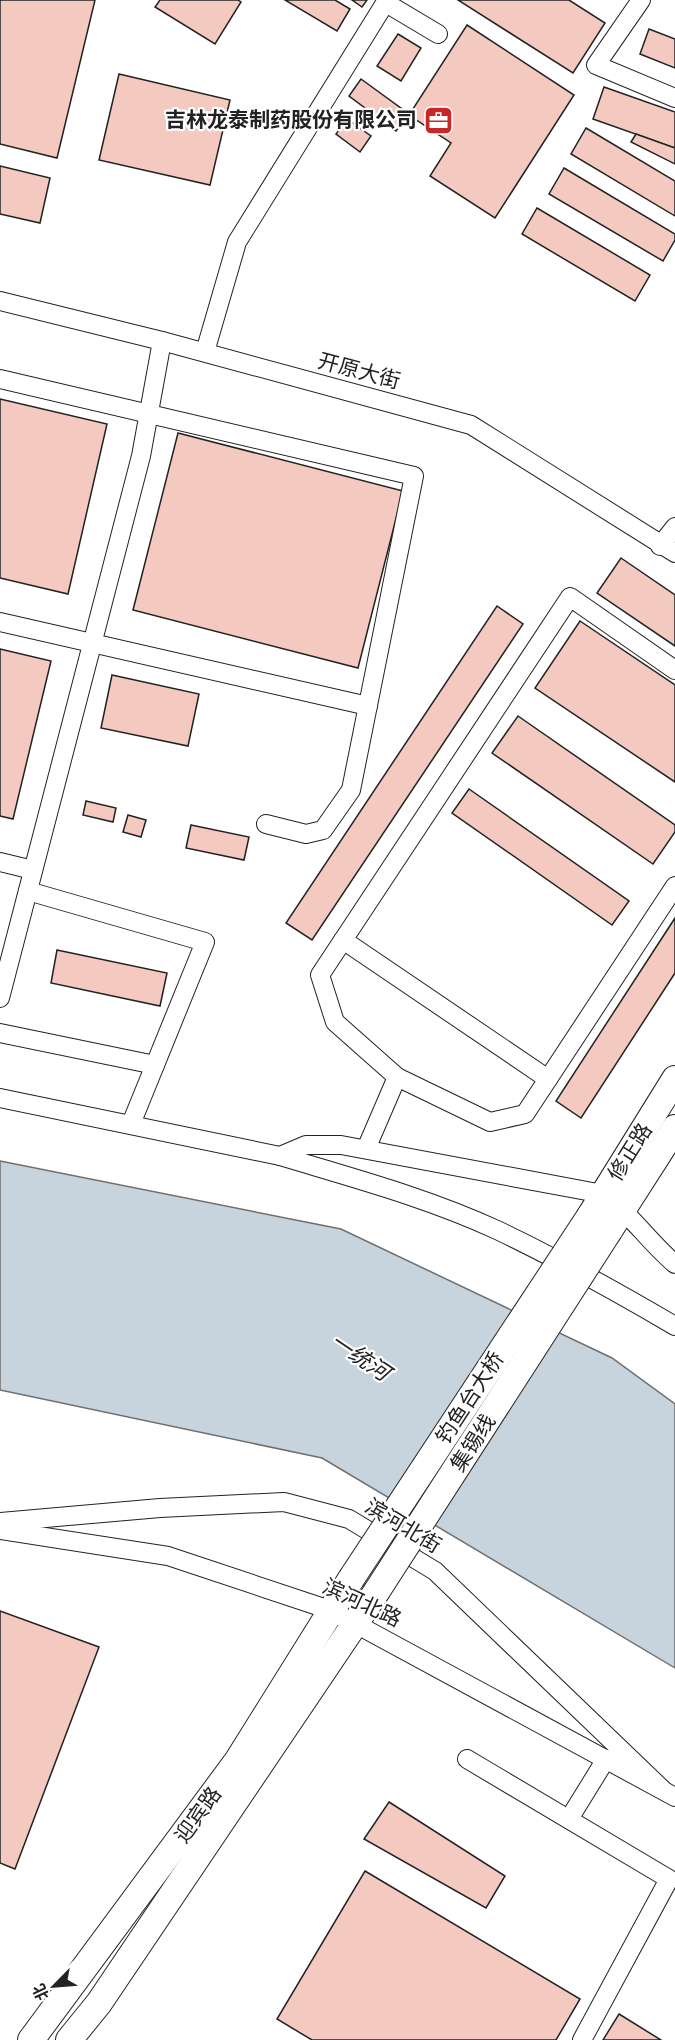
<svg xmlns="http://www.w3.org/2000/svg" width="675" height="2040" font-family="'DejaVu Sans','Noto Sans SC',sans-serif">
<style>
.water{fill:#c7d3dd;stroke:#6f6f6f;stroke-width:1.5}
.building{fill:#f3c9c0;stroke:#222;stroke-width:1.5}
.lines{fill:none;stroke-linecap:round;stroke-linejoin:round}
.minor-casing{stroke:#222;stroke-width:20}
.highway-casing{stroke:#222;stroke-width:28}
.minor{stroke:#fff;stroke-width:18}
.highway{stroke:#fff;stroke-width:26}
.highway-bridge-casing{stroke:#222;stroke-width:28;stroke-linecap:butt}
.highway-bridge{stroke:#fff;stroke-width:26}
.labels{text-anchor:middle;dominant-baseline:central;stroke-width:4.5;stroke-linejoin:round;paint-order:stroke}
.poi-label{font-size:21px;font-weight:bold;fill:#222;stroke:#fff;text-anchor:end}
.street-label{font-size:21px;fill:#222;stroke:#fff}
.water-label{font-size:22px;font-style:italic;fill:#222;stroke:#fff}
</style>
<rect width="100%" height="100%" fill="#fff"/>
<path class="water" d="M0,1161L341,1229L612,1358L675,1404V1668L322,1458L0,1390Z"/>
<g class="building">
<path d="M0,0H95L57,158L0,144Z"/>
<path d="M160,0H238L241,2L215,44L155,7Z"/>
<path d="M285,0H335L350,9L337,31Z"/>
<path d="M352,0H367L362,7Z"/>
<path d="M458,0H569L605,23L573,73Z"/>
<path d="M467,25L574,95L495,218L430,176L451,143L409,115Z"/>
<path d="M649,29L675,39V68L640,54Z"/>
<path d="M398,34L421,48L401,81L377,66Z"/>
<path d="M119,74L230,100L210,185L99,160Z"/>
<path d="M361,79L409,114L396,131L349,96Z"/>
<path d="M604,87L675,112V148L593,119Z"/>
<path d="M347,119L371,136L360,152L336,134Z"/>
<path d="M586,128L675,181V216L571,154Z"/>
<path d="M636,134L675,148V164L631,142Z"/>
<path d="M0,166L50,178L40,223L0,214Z"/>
<path d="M564,168L675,234V240L663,261L549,194Z"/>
<path d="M537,208L650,275L635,301L522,234Z"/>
<path d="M0,399L107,424L68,594L0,578Z"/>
<path d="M178,433L403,491L358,668L133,610Z"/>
<path d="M621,558L675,595V646L597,593Z"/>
<path d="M497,606L523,624L312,940L286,923Z"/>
<path d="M580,621L675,685V782L535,688Z"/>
<path d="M0,649L51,661L13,819L0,816Z"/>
<path d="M112,675L199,694L188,746L101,728Z"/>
<path d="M518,716L675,825V832L653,864L492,753Z"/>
<path d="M469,789L629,901L612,925L452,813Z"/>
<path d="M86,801L116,808L113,822L83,815Z"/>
<path d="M128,815L146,820L141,837L123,832Z"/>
<path d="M191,825L249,837L244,860L186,848Z"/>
<path d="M675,918V973L581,1118L556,1101Z"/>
<path d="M57,950L167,973L160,1006L51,983Z"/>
<path d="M0,1611L99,1647L15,1869L0,1863Z"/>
<path d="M389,1802L505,1876L486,1908L364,1839Z"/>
<path d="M365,1871L580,1999L556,2040H312L277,2019Z"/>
<path d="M619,2014L661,2040H603Z"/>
</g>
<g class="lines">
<defs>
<g id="minor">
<path d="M641,0L596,65L675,98"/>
<path d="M386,3L438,34"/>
<path d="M0,301L162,341L471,425L675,553"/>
<path d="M205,352L237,242L387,0"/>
<path d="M0,379L414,476L351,790L323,830L306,834L266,824"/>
<path d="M660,546L675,527"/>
<path d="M0,622L368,706"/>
<path d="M0,862L33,870"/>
<path d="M28,891L205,942L131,1124"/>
<path d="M343,940L548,1079"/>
<path d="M0,998L141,456L162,341"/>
<path d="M0,1033L155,1065"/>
<path d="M397,1077L335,1022L320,975L570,597L675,670"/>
<path d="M0,1098L280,1156L306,1145H341L603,1194C631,1214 649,1242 675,1264"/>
<path d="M366,1149L397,1077L490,1122L525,1114L675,886"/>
<path d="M280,1156C353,1178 428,1198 497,1230C558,1259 617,1292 675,1326"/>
<path d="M0,1522L160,1508L284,1502L349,1519L435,1571L662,1789"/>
<path d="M0,1530L168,1556L330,1610L675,1797"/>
<path d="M467,1759L669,1879L582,2040"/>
<path d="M569,1819L606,1759"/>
</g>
<g id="highway">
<path d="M590,1216L675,1079"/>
<path d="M609,1231L675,1128"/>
<path d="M31,2040L238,1760L351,1579"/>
<path d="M69,2040L99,2003L375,1594"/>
</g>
</defs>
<use href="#minor" class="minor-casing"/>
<use href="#highway" class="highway-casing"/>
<use href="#minor" class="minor"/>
<use href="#highway" class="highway"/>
<defs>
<g id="highway-bridge">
<path d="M351,1579L590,1216"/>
<path d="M375,1594L609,1231"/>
</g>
</defs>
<use href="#highway-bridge" class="highway-bridge-casing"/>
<use href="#highway-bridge" class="highway-bridge"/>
</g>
<defs>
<symbol id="office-square" viewBox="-11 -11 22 22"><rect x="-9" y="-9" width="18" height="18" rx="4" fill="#c62828" stroke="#fff"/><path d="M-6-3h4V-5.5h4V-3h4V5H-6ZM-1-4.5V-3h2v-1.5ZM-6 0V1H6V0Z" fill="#fff"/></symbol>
</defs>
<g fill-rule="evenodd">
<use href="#office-square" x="422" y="104" width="33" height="33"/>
</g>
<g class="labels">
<g class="poi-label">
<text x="417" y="120">吉林龙泰制药股份有限公司</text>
</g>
<g class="street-label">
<text transform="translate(359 371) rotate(15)">开原大街</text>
<text transform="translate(630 1152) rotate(-58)">修正路</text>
<text transform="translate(470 1398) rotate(-57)">钓鱼台大桥</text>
<text transform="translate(473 1443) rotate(-57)">集锡线</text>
<text transform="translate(403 1526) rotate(31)">滨河北街</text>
<text transform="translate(362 1603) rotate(25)">滨河北路</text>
<text transform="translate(198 1815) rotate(-54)">迎宾路</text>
</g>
<g class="water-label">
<text transform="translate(360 1357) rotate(34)">一统河</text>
</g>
</g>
<g transform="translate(54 1986) rotate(245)" stroke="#ffffff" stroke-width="4.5" paint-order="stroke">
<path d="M0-4.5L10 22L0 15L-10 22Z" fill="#222222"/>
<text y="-9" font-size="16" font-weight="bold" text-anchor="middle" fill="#222222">北</text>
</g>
</svg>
